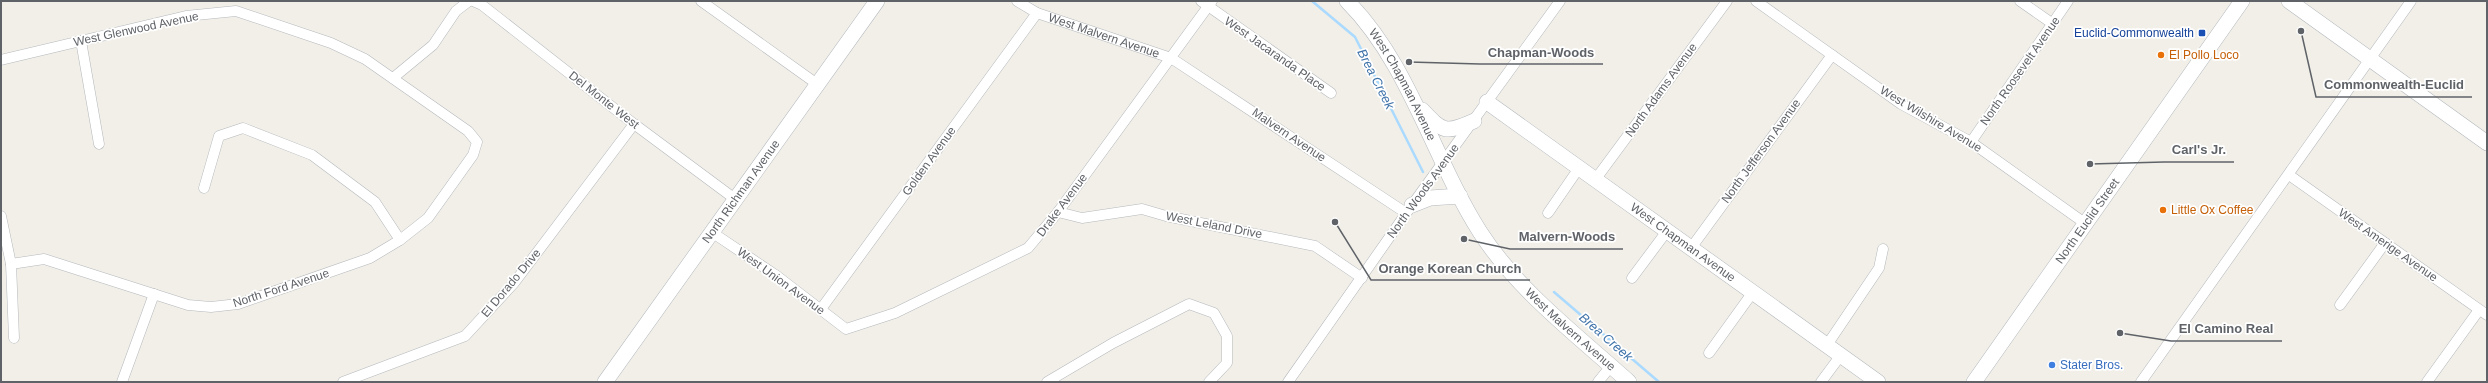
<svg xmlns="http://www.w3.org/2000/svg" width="2488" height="383" font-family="Helvetica,sans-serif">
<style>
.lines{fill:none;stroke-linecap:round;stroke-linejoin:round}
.stream{stroke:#aadaff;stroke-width:2.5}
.street-casing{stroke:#b5b8bc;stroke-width:11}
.secondary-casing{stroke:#b6babf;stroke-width:16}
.street{stroke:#fff;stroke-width:10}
.secondary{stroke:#fff;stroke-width:15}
.transit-dot{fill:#1a4fb4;stroke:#fff;stroke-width:1.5}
.food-dot{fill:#e8710a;stroke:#fff;stroke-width:1.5}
.shop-dot{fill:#3f7fe0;stroke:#fff;stroke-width:1.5}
.labels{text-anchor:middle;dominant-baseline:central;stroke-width:3.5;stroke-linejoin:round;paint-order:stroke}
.street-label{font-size:12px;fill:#5f6368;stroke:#fff}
.transit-label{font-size:12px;fill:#164399;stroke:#fff;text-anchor:end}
.food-label{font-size:12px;fill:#c56008;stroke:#fff;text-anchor:start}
.shop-label{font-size:12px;fill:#366cbe;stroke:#fff;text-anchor:start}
.water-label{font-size:13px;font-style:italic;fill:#4174aa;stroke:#fff}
.leader{fill:none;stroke:#5f6368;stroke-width:1.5}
.callout-dot{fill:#5f6368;stroke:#fff;stroke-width:1.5}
.callout-label{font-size:13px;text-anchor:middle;font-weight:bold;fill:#5f6368;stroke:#fff;stroke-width:3.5;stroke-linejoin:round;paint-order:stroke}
</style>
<rect width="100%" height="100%" fill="#f1efe8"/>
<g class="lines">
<g class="stream">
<path d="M1312,1L1355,37L1423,172"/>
<path d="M1554,292L1659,382"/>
</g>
<defs>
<g id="street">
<path d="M473,1L482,5L634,124L735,199"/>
<path d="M701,1L817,84"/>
<path id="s1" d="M1017,1L1037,13L1171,58L1406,213"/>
<path d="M1201,1L1331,93"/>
<path d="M1756,1L1901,104L1971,142L2086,224"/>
<path d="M2020,1L2053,24"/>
<path d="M81,41L99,144"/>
<path d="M1,60L186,16L236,11L331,43L365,59L468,131L477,142L473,155L428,218L400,240L370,258L238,304L211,307L188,305L44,259L11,264"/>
<path d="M393,78L433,45L456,11L469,1"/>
<path d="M1971,142L2068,1"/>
<path d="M2289,175L2487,315"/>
<path d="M1595,180L1727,1"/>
<path d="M204,188L219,136L243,128L312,155L375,202L400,240"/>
<path d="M1058,212L1082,218L1142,209L1166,216L1315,246L1362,278"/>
<path d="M1548,213L1579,168"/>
<path d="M1,216L11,264L14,338"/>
<path d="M713,233L777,276L846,329L895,313L1028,248L1058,212L1212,1"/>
<path d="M1691,248L1832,55"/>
<path d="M1632,278L1667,231"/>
<path d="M2340,305L2385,243"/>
<path d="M821,309L1037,13"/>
<path d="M1827,345L1879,268L1883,249"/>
<path d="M1709,353L1753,292"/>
<path d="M122,382L154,294"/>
<path d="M343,382L465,336L514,283L634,124"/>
<path d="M1047,382L1113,343L1189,304L1214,313L1227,336V363L1209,382"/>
<path d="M1288,382L1412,205L1560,1"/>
<path d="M1598,382L1611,366"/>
<path d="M1821,382L1841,355"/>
<path d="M2141,382L2411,1"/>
<path d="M2427,382L2479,310"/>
</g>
<g id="secondary">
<path id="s2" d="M1347,1C1409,63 1433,158 1480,232C1518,291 1577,335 1629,382"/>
<path d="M2289,1L2487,143"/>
<path id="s3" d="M1487,102L1878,382"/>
<path d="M1422,110C1443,132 1445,134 1474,121"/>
<path d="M1412,205L1430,198L1460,196"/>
<path id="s4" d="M605,382L877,1"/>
<path id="s5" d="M1974,382L2242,1"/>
</g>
</defs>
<use href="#street" class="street-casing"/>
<use href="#secondary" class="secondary-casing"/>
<use href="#street" class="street"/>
<use href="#secondary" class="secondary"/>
</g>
<rect class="transit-dot" x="2198" y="29" width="8" height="8" rx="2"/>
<g class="food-dot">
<circle cx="2161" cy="55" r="4"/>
<circle cx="2163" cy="210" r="4"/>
</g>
<circle class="shop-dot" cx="2052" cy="365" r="4"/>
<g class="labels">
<g class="street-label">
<text transform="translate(136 29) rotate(-12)">West Glenwood Avenue</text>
<text stroke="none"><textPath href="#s1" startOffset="94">West Malvern Avenue</textPath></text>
<text transform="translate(1275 54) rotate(35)">West Jacaranda Place</text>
<text transform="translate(2020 71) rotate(-55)">North Roosevelt Avenue</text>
<text stroke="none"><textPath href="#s2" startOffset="101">West Chapman Avenue</textPath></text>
<text transform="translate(1661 90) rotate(-54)">North Adams Avenue</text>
<text transform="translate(604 100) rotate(38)">Del Monte West</text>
<text transform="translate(1931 119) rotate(31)">West Wilshire Avenue</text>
<text transform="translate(1289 135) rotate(34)">Malvern Avenue</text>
<text transform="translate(1761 151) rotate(-54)">North Jefferson Avenue</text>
<text transform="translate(929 161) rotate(-54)">Golden Avenue</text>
<text stroke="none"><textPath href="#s4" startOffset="234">North Richman Avenue</textPath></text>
<text transform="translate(1423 191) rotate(-54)">North Woods Avenue</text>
<text transform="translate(1062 205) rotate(-53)">Drake Avenue</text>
<text stroke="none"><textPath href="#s5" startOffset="197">North Euclid Street</textPath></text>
<text transform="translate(1214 225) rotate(11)">West Leland Drive</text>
<text stroke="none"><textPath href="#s3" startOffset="241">West Chapman Avenue</textPath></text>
<text transform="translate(2388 245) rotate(35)">West Amerige Avenue</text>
<text transform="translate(781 281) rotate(36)">West Union Avenue</text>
<text transform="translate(511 283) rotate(-50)">El Dorado Drive</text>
<text transform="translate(281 288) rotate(-18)">North Ford Avenue</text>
<text stroke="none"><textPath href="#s2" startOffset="401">West Malvern Avenue</textPath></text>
</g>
<g class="transit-label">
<text x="2194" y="33">Euclid-Commonwealth</text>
</g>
<g class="food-label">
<text x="2169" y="55">El Pollo Loco</text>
<text x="2171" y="210">Little Ox Coffee</text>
</g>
<g class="shop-label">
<text x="2060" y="365">Stater Bros.</text>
</g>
<g class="water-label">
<text transform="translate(1376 79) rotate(63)">Brea Creek</text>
<text transform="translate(1606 337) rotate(41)">Brea Creek</text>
</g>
</g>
<path class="leader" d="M1409 62L1480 64H1603M2301 31L2316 97H2472M2090 164L2164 162H2234M1464 239L1510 249H1623M1335 222L1371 280H1530M2120 333L2171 341H2282"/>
<g class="callout-dot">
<circle cx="1409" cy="62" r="4"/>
<circle cx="2301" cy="31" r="4"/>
<circle cx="2090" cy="164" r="4"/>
<circle cx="1464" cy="239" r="4"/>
<circle cx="1335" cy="222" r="4"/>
<circle cx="2120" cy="333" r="4"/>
</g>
<g class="callout-label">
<text x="1541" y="57">Chapman-Woods</text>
<text x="2394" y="89">Commonwealth-Euclid</text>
<text x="2199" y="154">Carl's Jr.</text>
<text x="1567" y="241">Malvern-Woods</text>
<text x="1450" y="273">Orange Korean Church</text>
<text x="2226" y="333">El Camino Real</text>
</g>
<rect width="2488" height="383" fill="none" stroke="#5f6368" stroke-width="4"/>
</svg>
